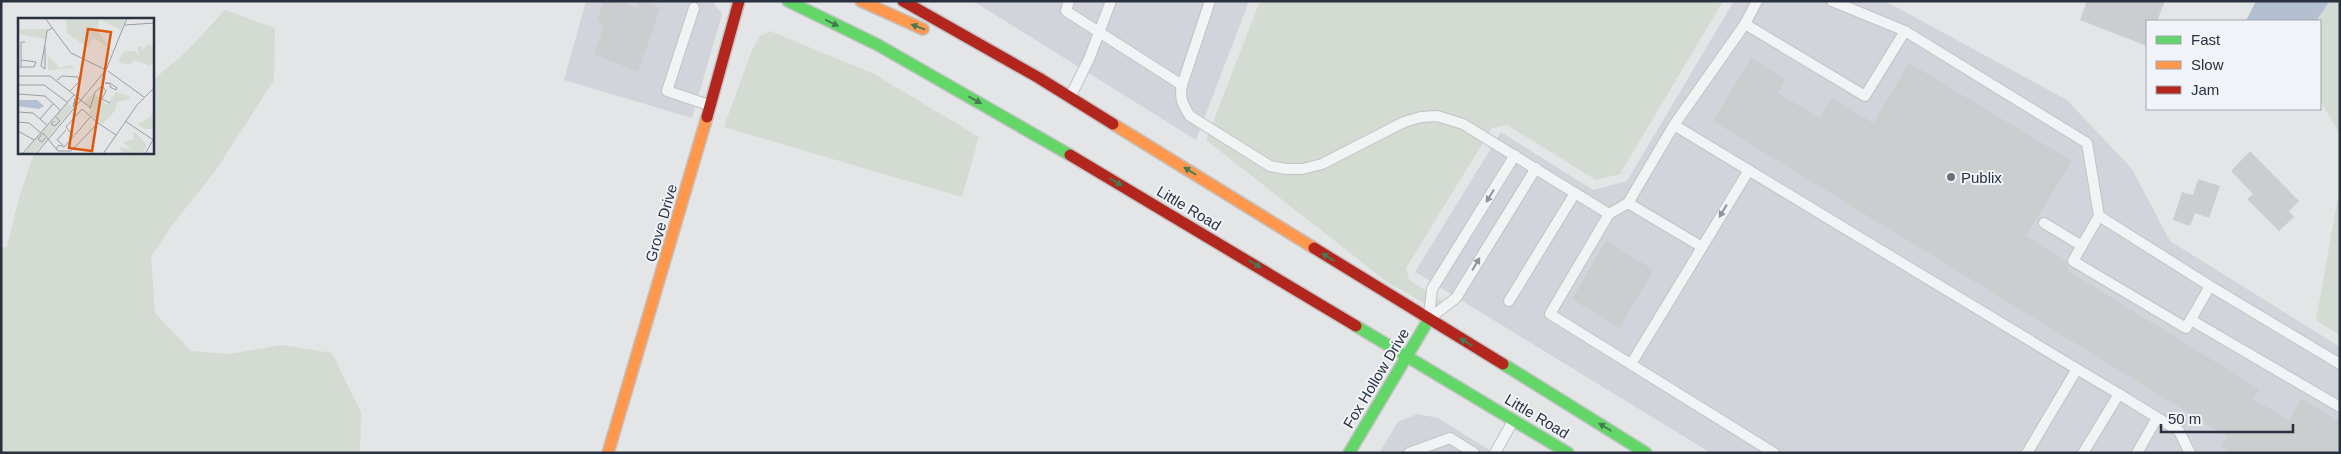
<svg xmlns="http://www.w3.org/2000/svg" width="2341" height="454" font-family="Helvetica,sans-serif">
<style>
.built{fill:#d1d4da}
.green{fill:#d3dbd3}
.water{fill:#b2c0d1}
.building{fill:#cbcdcf}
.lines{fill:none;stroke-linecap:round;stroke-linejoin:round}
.lane-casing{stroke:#c1c3c5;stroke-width:12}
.fast-casing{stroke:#c1c3c5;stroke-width:14}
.slow-casing{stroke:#c1c3c5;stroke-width:14}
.jam-casing{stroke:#c1c3c5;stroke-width:14}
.lane{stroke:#f2f3f5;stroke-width:10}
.fast{stroke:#63d668;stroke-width:11}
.slow{stroke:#ff974d;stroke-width:11}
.jam{stroke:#b3261e;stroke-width:11}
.oneway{fill:#447b52}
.oneway2{fill:#8e929a}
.poi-dot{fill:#6b707a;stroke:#f0f3f7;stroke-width:2}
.labels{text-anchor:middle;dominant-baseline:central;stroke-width:4;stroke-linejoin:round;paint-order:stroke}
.poi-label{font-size:15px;fill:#2a3140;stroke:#f0f3f7;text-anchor:start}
.street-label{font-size:15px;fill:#2a3140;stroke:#f0f3f7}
.inset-road{fill:none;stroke:#999da4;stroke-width:1}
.view{fill:#de570f;fill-opacity:0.15;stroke:#de570f;stroke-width:2.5}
.inset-edge{fill:none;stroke:#2a3140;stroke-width:2.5}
</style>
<rect width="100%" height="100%" fill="#e3e5e7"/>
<g class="built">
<path d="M586,1H712L722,14L692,118L564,80Z"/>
<path d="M973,1H1249L1196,140Z"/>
<path d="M1734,1H1885L2067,100L2132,169L2170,241L2340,347V453H1711L1415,272L1501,132L1593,190L1627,181Z"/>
<path d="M1417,414L1438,418L1494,453H1379L1398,422Z"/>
</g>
<g class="green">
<path d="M1260,1H1723L1620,174L1596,180L1507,125L1492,128L1406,268L1409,280L1446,303L1440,313L1386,281L1206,140Z"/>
<path d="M2330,1H2340V134L2320,100V21H2316Z"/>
<path d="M225,10L275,28L274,80L216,170L170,228L151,257L155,313L191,351L229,354L282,345L332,353L361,412L360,453H1V247H7L19,198L34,153L152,152L153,80L186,52Z"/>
<path d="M770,31L874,74L979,137L962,197L724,127L752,50L760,36Z"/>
<path d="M2340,187V335L2316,320Z"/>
</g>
<path class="water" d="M2256,1H2330L2316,21H2246Z"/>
<g class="building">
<path d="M604,1H618L636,8L639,1H641L660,8L638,72L594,54L604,26L597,20Z"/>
<path d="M2087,1H2165L2157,21H2147V46L2080,20Z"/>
<path d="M1751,58L1786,79L1778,93L1819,118L1832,98L1873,123L1909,63L2072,161L2026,236L2066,261L2069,266L2067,270L2259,389L2253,399L2289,420L2302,399L2340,422V444L2335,453H2232L2221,446L2228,437L1713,121Z"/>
<path d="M2250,151L2299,201L2289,211L2294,217L2279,231L2247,199L2253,194L2231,171Z"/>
<path d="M2198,179L2220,186L2209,218L2195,213L2190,226L2173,220L2182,192L2193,195Z"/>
<path d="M1606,241L1654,270L1619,328L1572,299Z"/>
</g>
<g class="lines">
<defs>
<g id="lane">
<path d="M1069,1L1066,11L1182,85C1179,98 1183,105 1190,116L1270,166L1286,169H1302L1322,164L1404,122L1421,117L1437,116L1463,124L1609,214"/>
<path d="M1757,1L1745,24L1674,125L1628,203L1609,214L1550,314L1774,453"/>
<path d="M1832,1L1905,31L2087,143L2099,216L2210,286L2340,364"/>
<path d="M694,8L667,91L709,105"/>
<path d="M1745,24L1865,96L1905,31"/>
<path d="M1182,85L1210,1"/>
<path d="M1070,97L1089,59L1111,1"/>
<path d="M1674,125L2077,369"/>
<path d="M1628,203L1702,247"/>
<path d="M2099,216L2073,261L2186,328L2210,286"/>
<path d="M2044,223L2082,246"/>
<path d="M1509,301L1575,193"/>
<path d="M1429,315L1432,289L1515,155"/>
<path d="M1431,317L1456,298L1536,168"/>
<path d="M2191,320L2340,407"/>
<path d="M1631,364L1749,170"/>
<path d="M1409,453L1450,438L1474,453"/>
<path d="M1495,453L1513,421"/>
<path d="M2027,453L2077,369L2119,394"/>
<path d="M2083,453L2119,394L2179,431L2190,453"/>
<path d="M2137,453L2157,418"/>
</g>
<g id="fast">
<path d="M788,1L878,45L1070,155"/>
<path d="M1356,326L1568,453"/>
<path d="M1503,364L1646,453"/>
<path d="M1349,453L1429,319"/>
</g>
<g id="slow">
<path d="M861,1L923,29"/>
<path d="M1113,124L1314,248"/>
<path d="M608,453L707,117"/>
</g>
<g id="jam">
<path d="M903,1L1039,78L1113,124"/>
<path d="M707,117L739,1"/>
<path d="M1070,155L1356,326"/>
<path d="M1314,248L1503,364"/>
</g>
</defs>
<use href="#lane" class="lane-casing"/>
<use href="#fast" class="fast-casing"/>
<use href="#slow" class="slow-casing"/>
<use href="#jam" class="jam-casing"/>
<use href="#lane" class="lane"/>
<use href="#fast" class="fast"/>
<use href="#slow" class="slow"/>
<use href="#jam" class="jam"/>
</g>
<defs><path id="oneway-solid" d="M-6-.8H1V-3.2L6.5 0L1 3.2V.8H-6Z" transform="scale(1.25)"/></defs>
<g class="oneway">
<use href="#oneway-solid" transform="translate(832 23) rotate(26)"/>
<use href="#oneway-solid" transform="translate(918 27) rotate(-159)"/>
<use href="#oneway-solid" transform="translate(975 100) rotate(29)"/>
<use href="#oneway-solid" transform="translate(1190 171) rotate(-148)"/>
<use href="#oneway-solid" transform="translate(1116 182) rotate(31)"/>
<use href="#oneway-solid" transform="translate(1328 257) rotate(-148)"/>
<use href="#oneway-solid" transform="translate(1255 264) rotate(31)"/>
<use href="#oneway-solid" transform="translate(1466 342) rotate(-148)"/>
<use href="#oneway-solid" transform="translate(1605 427) rotate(-148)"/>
</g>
<g class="oneway2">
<use href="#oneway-solid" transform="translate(1490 196) rotate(122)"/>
<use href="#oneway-solid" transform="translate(1723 211) rotate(121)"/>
<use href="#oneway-solid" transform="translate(1476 264) rotate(-59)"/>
</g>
<circle class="poi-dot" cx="1951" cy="177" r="5"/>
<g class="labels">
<g class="poi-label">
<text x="1961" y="177">Publix</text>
</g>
<g class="street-label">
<text transform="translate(1189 208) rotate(31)">Little Road</text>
<text transform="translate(661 223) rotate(-74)">Grove Drive</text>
<text transform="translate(1376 378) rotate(-59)">Fox Hollow Drive</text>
<text transform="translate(1537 416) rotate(31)">Little Road</text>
</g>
</g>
<g transform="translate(18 18)">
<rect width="136" height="136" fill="#e3e5e7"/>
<path d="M48,0H107L103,12L81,1L80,13L90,26L87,28L76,20L69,29L49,15ZM0,11H30L27,21L0,16ZM131,25L132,28L137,26L136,44L132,48L116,42L112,47L100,44L106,33H117L121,38L119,29L123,28L124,32ZM30,38L42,50L53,47L57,50L30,52ZM98,74L111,78L112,81L99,84L97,93L84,106L71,95L74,90L65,85L76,75L89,87ZM49,85L55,90L16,136H5ZM136,93V111H127L120,106L133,99ZM116,113L128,126V130L123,136H105L101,129L113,132L105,124L115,122Z" fill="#d3dbd3"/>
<path d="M0,82H19L26,88L21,91L0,88Z" fill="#b2c0d1"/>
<path class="inset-road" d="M27,0L53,35L88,52M107,7L137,5M27,29V51L23,48L27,26L29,13L34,10M3,42V24H7M0,49H16L18,44L3,42V49M90,53L126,79M0,58H32L73,90M39,62L44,58L60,59L61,64L52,73M92,66L87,65H92L99,70L98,72L92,69L93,67M0,67H26L49,84M88,73L84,81L92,85M0,76L27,78L42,92M57,80L55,89L58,82M72,91L77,74L84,68L88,73M0,94L15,95L29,107M22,101L35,86M36,103L33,106L37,108L42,103L37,98M107,103L137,123M0,104L11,105L23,115M80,105L98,117M0,113L16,122M57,117L73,98M27,120L24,124L20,121L25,115L40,133H53L80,105L64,91L48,109L56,119M45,127L39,122L48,112M38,131L41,127L46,129L55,119M4,136L56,77M18,136L88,52L109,0M85,136L119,87L137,69M127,136L135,122"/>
<path class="view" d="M70,11L93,14L74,133L51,130Z"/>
<rect width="136" height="136" class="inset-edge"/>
</g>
<rect width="2341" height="454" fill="none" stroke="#2a3140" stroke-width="5"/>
<rect x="2146" y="20" width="175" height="90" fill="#f0f3f7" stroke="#a1a5ae"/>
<rect x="2156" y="36" width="25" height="8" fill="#63d668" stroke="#a1a5ae"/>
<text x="2191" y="45" font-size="15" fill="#2a3140">Fast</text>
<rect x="2156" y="61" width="25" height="8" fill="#ff974d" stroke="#a1a5ae"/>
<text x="2191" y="70" font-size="15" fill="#2a3140">Slow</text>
<rect x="2156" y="86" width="25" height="8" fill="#b3261e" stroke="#a1a5ae"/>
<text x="2191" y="95" font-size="15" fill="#2a3140">Jam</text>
<path d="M2161 424v8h132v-8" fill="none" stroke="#2a3140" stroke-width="2.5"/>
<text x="2168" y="424" font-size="15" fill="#2a3140" stroke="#f0f3f7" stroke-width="4" paint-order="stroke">50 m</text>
</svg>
